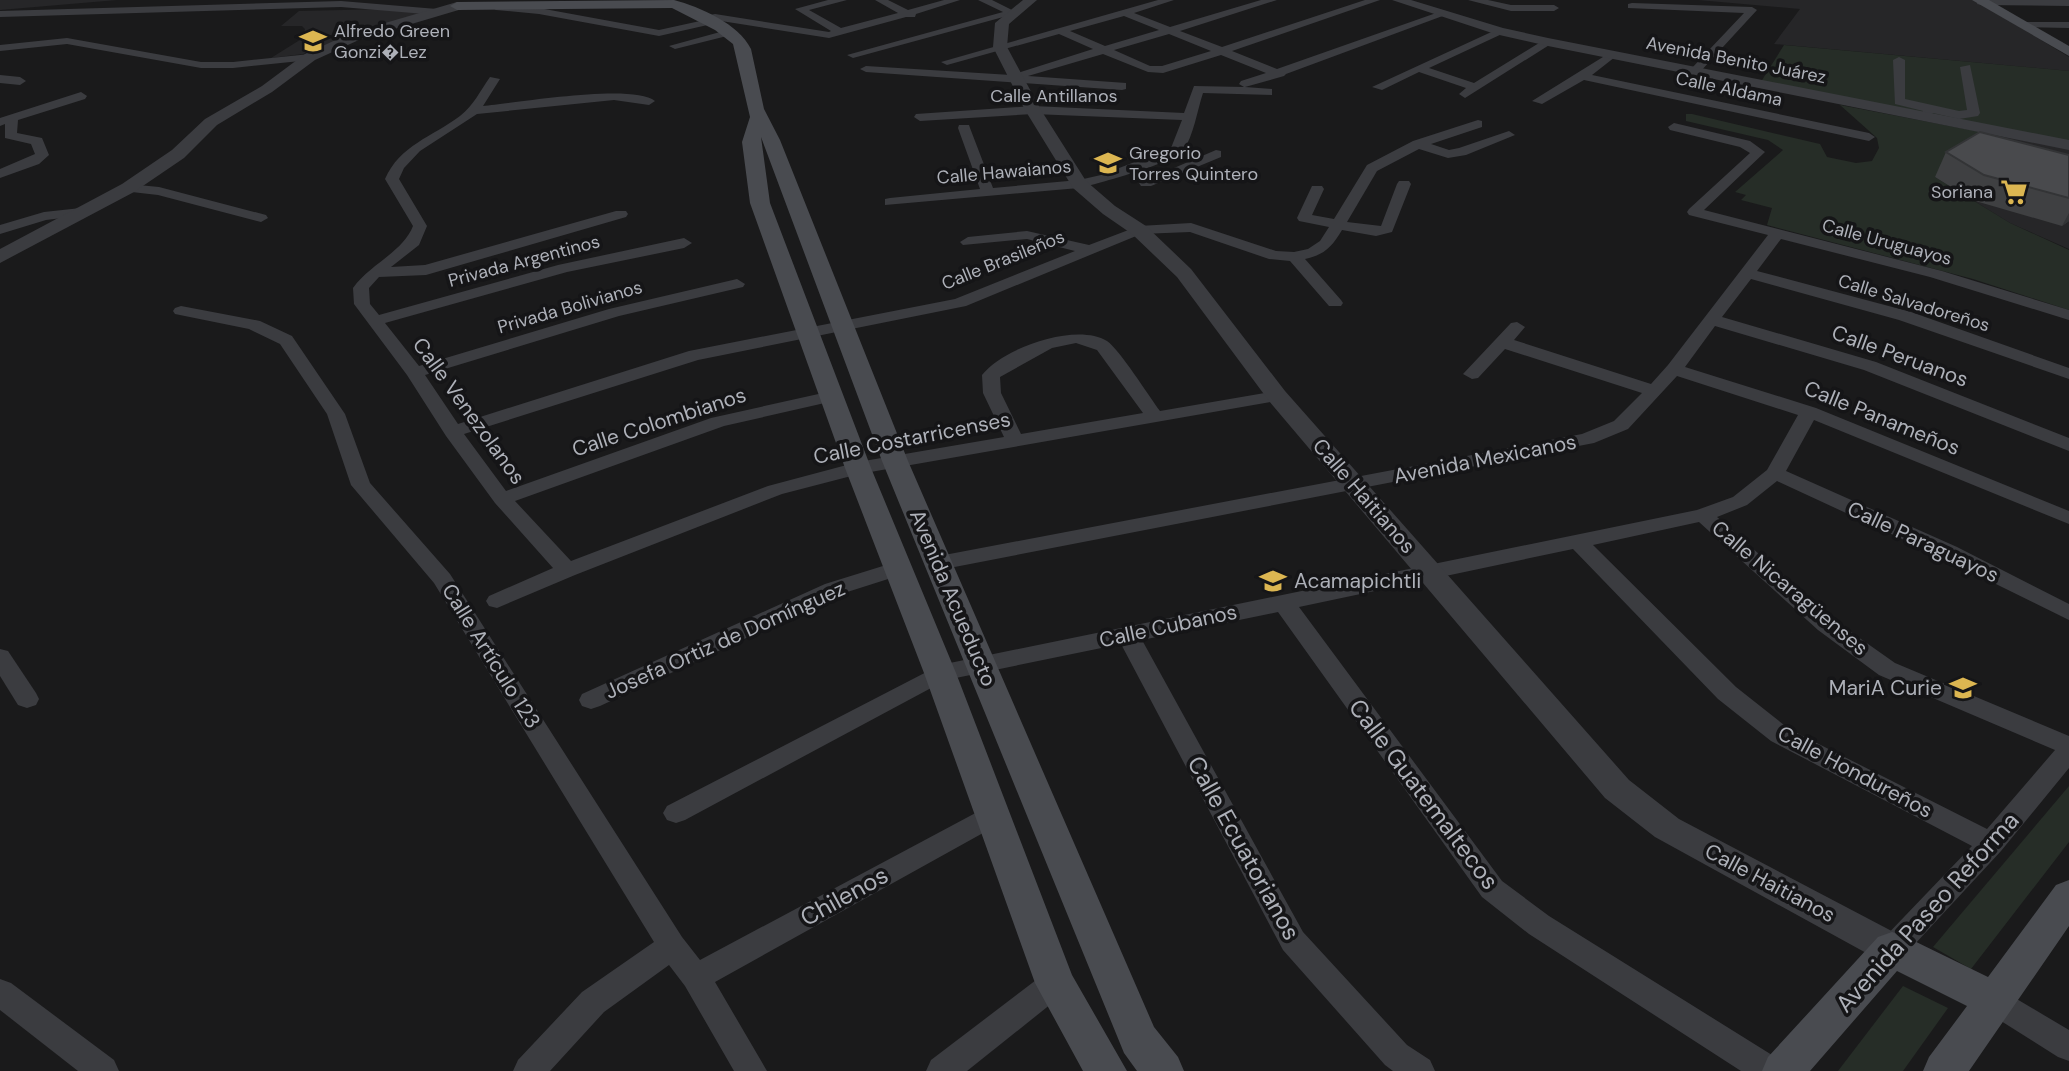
<svg xmlns="http://www.w3.org/2000/svg" width="2069" height="1071" font-family="'DM Sans',sans-serif">
<style>
.built{fill:#262628}
.green{fill:#262d27}
.lines{fill:none;stroke-linecap:round;stroke-linejoin:round}
.minor{fill:#3b3c40;fill-rule:evenodd}
.tertiary{fill:#3b3c40;fill-rule:evenodd}
.secondary{fill:#494b50;fill-rule:evenodd}
.wall{fill:#3f4042}
.shaded-wall{fill:#333436}
.building{fill:#494a4d;stroke:#333436;stroke-width:2}
.labels{text-anchor:middle;dominant-baseline:central;stroke-width:7;stroke-linejoin:round;paint-order:stroke}
.far-poi-label{font-size:18px;fill:#aeb1b9;stroke:#151517;text-anchor:start}
.far-street-label{font-size:18px;fill:#aeb1b9;stroke:#151517}
.street-label{font-size:21px;fill:#aeb1b9;stroke:#151517}
.poi-label{font-size:21px;fill:#aeb1b9;stroke:#151517;text-anchor:start}
.near-street-label{font-size:24px;fill:#aeb1b9;stroke:#151517}
</style>
<rect width="100%" height="100%" fill="#1a1a1b"/>
<g class="built">
<path d="M0,0H117L0,10Z"/>
<path d="M1698,0H1975L2069,57V71L1774,44L1800,9Z"/>
<path d="M387,9L427,13L367,29L303,54L271,58L303,38L305,29L302,26H281L299,11Z"/>
<path d="M2002,136L2069,149V249L2010,223L1935,177Z"/>
</g>
<g class="green">
<path d="M1784,45L2069,71V145L1759,85Z"/>
<path d="M1840,105L2002,136L1935,177L2010,223L2069,250V310L1973,279L1767,225L1772,208L1741,200L1746,195L1735,192L1783,150L1768,140L1686,121V114H1692L1820,144L1827,157L1856,163L1872,161L1879,148L1877,138Z"/>
<path d="M2069,786V842L1971,969L1933,947Z"/>
<path d="M1903,986L1948,1008L1903,1071H1838Z"/>
</g>
<g class="lines">
<g class="minor">
<path d="M828,0H847L809,10L841,28L898,13L875,0H888L908,10L944,0H960L916,14L915,17H906L829,38L715,20L712,24L659,36L539,14L496,10L491,7L496,4L539,8L659,30L700,21V17L715,14L829,32L831,31L795,9Z"/>
<path d="M978,0H992L1018,13L853,58L847,55L1003,12Z"/>
<path d="M1158,0H1174L1134,13L1170,27L1261,0H1277L1180,31L1222,47L1365,0H1380L1232,51L1277,69L1439,12L1448,14L1286,74L1284,76L1245,87L1272,89V95L1203,93C1197,111 1194,135 1183,151C1173,163 1097,184 1079,188L885,205V199L890,198L980,189L958,128L959,125H969L970,128L993,188L1079,180L1101,175L1171,148L1182,120L1033,114L920,121L914,117L916,114L1033,106L1184,113L1194,86L1244,87L1239,84L1241,81L1266,73L1221,55L1163,73L1148,72L1103,54L1028,76L1126,83V89L1122,90L866,72L860,69L866,66L1011,75L1093,49L1059,34L947,65L941,62ZM1124,16L1159,30L1105,46L1070,31ZM1169,34L1211,51L1162,66H1150L1114,50Z"/>
<path d="M1468,0H1488L1511,5H1554L1559,8L1554,11H1511Z"/>
<path d="M1977,0H2069V6L1981,5L1977,4Z"/>
<path d="M341,1L437,9L442,12L437,15L341,7L0,17V11Z"/>
<path d="M1632,3L1752,7L1757,10L1699,73L1695,74L1689,71L1691,69L1744,13L1628,8V4Z"/>
<path d="M2023,22H2069V28L2019,27L2018,25Z"/>
<path d="M1500,28L1505,31L1504,33L1429,68L1474,83L1544,40L1554,42L1465,98L1459,94L1466,88L1419,72L1382,90L1372,87Z"/>
<path d="M731,29L736,32L735,34L675,49L669,46Z"/>
<path d="M67,38L201,62H233L310,54L316,57L310,60L233,68H201L67,44L0,51V45Z"/>
<path d="M1611,52L1615,53V57L1592,75L1869,133L1875,137L1869,141L1584,80L1542,104L1532,101Z"/>
<path d="M1899,57L1905,60V99L1959,111L1967,110L1960,67L1970,65L1980,113L1978,116L1959,119L1933,113L1925,121L1919,117L1923,111L1895,104L1893,60Z"/>
<path d="M0,75L20,77L26,81L20,85L0,83Z"/>
<path d="M490,77L500,79L483,106C517,103 632,83 655,101L649,105L614,100L477,114L420,151L404,168L399,179L427,226L419,245L391,267L425,265L616,211H626L628,214L626,217L426,275L379,277L369,288L370,304L379,315L558,265L684,238L692,243L684,248L567,272L385,323L419,366L609,309L737,279L745,284L743,287L619,316L425,375L458,424L689,351L955,299L1075,251L1027,239L963,245L960,242L968,237L1027,231L1089,245L1139,226L1191,223L1276,251L1294,252L1308,249L1320,241L1329,227L1299,221L1297,218L1312,186H1322L1324,189L1312,215L1334,219L1367,165L1413,141L1478,120L1482,121V127L1431,144L1449,150L1459,148L1509,131L1515,135L1466,155L1448,158L1419,149L1377,171L1347,222L1381,226L1397,184L1399,181H1409L1411,184L1392,232L1376,236L1342,230C1332,247 1324,255 1305,259L1341,300L1343,303L1341,306H1329L1290,261L1269,259L1190,232L1141,234L966,306L698,360L464,434L506,491L711,418L832,391L841,396L838,400L724,426L515,501L571,561L768,486L858,462L1004,437L983,393L982,375C1003,348 1076,322 1107,341C1120,350 1148,395 1160,411L1277,391L1286,396L1277,401L859,474L782,494L575,575L497,608L489,606L486,601L489,596L553,568L495,503L446,436L407,375L354,304L353,288C370,264 403,252 413,226L385,179C400,145 432,137 460,116C474,105 480,91 490,77ZM1076,343L1097,350L1143,413L1021,434L1001,393L1000,377L1052,348Z"/>
<path d="M81,92L87,96L85,99L18,120L17,133L42,138L49,155L39,164L0,178V169L35,154L31,144L5,138V124L0,126V118Z"/>
<path d="M1674,123L1750,141L1765,152L1704,210L1942,271L2069,310V320L1930,277L1781,239L1757,271L1911,312L2069,368V379L1899,320L1751,279L1722,317L1876,362L2069,438V451L1864,370L1715,326L1685,367L1816,408L2069,511V524L1814,420L1786,471L1957,547L2069,604V620L1941,557L1777,481L1747,505L1717,517L1834,620L1895,663L2069,736V768L2001,851L1902,958L1892,962L1882,958L1877,949L1882,940L1972,846L1771,741L1718,699L1573,549L1299,607L1502,881L1549,916L1780,1060L1785,1071H1741L1529,934L1482,897L1278,612L1142,640L1303,932L1407,1045L1430,1060L1435,1071H1393L1385,1065L1283,950L1121,644L946,680L685,820L676,823L667,820L663,813L667,806L940,665L1697,510L1733,497L1767,470L1798,415L1677,376L1628,429L1594,443L939,570L931,568L928,563L931,558L939,556L1582,434L1614,421L1642,393L1505,349L1478,378L1472,379L1463,374L1511,323L1517,322L1525,327L1514,340L1651,384L1668,365L1768,235L1689,215L1687,212L1689,209L1750,153L1740,147L1670,130L1668,127ZM1699,522L1818,630L1879,675L2055,750L1987,829L1789,729L1736,687L1593,545Z"/>
<path d="M1216,150L1221,151V157L1151,186H1141L1139,183Z"/>
<path d="M128,184L159,187L266,215L268,218L261,222L158,195L123,191V185Z"/>
<path d="M81,208L86,209L88,212L86,215L46,220L0,234V225L44,212Z"/>
<path d="M181,306L260,321L292,336L345,414L370,483L450,574L682,937L700,960L983,809L992,806L1001,809L1005,816L1001,823L715,982L767,1071H734L685,986L669,965L604,1012L550,1071H513L518,1060L582,992L654,942L434,583L351,485L327,414L280,344L249,329L175,314L173,311L175,308Z"/>
<path d="M899,561L907,563L910,568L907,573L841,594L600,706L591,709L582,706L579,700L582,694L825,584Z"/>
<path d="M0,649L8,651L36,693L39,699L36,705L27,708L18,705L0,676Z"/>
<path d="M1055,970L1066,974L1070,983L1066,992L967,1071H926L931,1060L1044,974Z"/>
<path d="M0,979L11,983L114,1060L119,1071H78L0,1010Z"/>
<path d="M1993,985L2069,1030V1061L2058,1057L1982,1009L1978,999L1982,989Z"/>
</g>
<g class="tertiary">
<path d="M1023,0H1037L1009,24L1007,47L1041,110L1086,181L1115,206L1146,226L1191,269L1285,391L1629,780L1679,819L1905,938L1910,949L1905,960L1892,965L1879,960L1655,837L1605,798L1269,401L1177,277L1132,234L1103,214L1073,188L1025,110L993,47L995,23Z"/>
<path d="M1392,0H1411L1503,28L1548,38L2069,140V150L1548,46L1495,34Z"/>
<path d="M457,2L463,6L462,9L361,39L315,60L272,92L217,125L184,158L134,192L0,263V249L122,184L172,150L205,119L262,86L305,54L351,33Z"/>
</g>
<g class="secondary">
<path d="M674,0C700,7 739,24 751,49L764,109L780,140L908,461L1154,1027L1178,1057L1184,1071H1137L1124,1053L882,461L761,137L770,203L871,468L956,673L1072,975L1127,1071H1083L1035,983L924,673L845,468L750,203L742,142L750,117L733,44L715,30L672,8L457,10L450,6L457,2Z"/>
<path d="M1972,0H1989L2069,46V56Z"/>
<path d="M2069,880V926L1969,1071H1923L1929,1057L1967,1006L1897,971L1810,1071H1762L1768,1057L1878,937L1892,932L1906,937L1988,977L2056,885Z"/>
</g>
</g>
<path class="wall" d="M1946,152L2069,155V221L2062,226L1972,200L1935,177Z"/>
<path class="shaded-wall" d="M2069,213V221L2062,226Z"/>
<path class="building" d="M1980,132L2069,155V198L1984,175L1946,152Z"/>
<defs>
<symbol id="school-bare" viewBox="-9 -9 18 18"><path d="M0-5L7-2L0 1L-7-2ZM-4 1L0 2.5L4 1V4Q0 6-4 4Z" fill="#dcb651" stroke="#151517" stroke-width="2.5" paint-order="stroke"/></symbol>
<symbol id="supermarket-bare" viewBox="-9 -9 18 18"><path d="M-6-5.5h2.5l.6 2H6L4.5 2H-2.5L-4.4-4H-6ZM-1.5 3.2a1.3 1.3 0 1 0 .1 0ZM3 3.2a1.3 1.3 0 1 0 .1 0Z" fill="#dcb651" stroke="#151517" stroke-width="2.5" paint-order="stroke"/></symbol>
</defs>
<g fill-rule="evenodd">
<use href="#school-bare" x="294" y="22" width="38" height="38"/>
<use href="#school-bare" x="1089" y="144" width="38" height="38"/>
<use href="#supermarket-bare" x="1995" y="173" width="38" height="38"/>
<use href="#school-bare" x="1254" y="562" width="38" height="38"/>
<use href="#school-bare" x="1944" y="669" width="38" height="38"/>
</g>
<g class="labels">
<g class="far-poi-label">
<text x="334" y="31">Alfredo Green<tspan x="334" dy="21">Gonzi�Lez</tspan></text>
<text x="1129" y="153">Gregorio<tspan x="1129" dy="21">Torres Quintero</tspan></text>
<text x="1993" y="192" text-anchor="end">Soriana</text>
</g>
<g class="far-street-label">
<text transform="translate(1736 60) rotate(11)">Avenida Benito Juárez</text>
<text transform="translate(1729 89) rotate(12)">Calle Aldama</text>
<text x="1054" y="96">Calle Antillanos</text>
<text transform="translate(1004 172) rotate(-5)">Calle Hawaianos</text>
<text transform="translate(1887 242) rotate(15)">Calle Uruguayos</text>
<text transform="translate(1003 260) rotate(-22)">Calle Brasileños</text>
<text transform="translate(524 261) rotate(-15)">Privada Argentinos</text>
<text transform="translate(1914 303) rotate(17)">Calle Salvadoreños</text>
<text transform="translate(570 307) rotate(-16)">Privada Bolivianos</text>
</g>
<g class="street-label">
<text transform="translate(1900 356) rotate(20)">Calle Peruanos</text>
<text transform="translate(469 411) rotate(54)">Calle Venezolanos</text>
<text transform="translate(1882 418) rotate(22)">Calle Panameños</text>
<text transform="translate(659 422) rotate(-18)">Calle Colombianos</text>
<text transform="translate(912 438) rotate(-11)">Calle Costarricenses</text>
<text transform="translate(1485 459) rotate(-11)">Avenida Mexicanos</text>
<text transform="translate(1364 496) rotate(49)">Calle Haitianos</text>
<text transform="translate(1923 542) rotate(25)">Calle Paraguayos</text>
<text transform="translate(1790 588) rotate(40)">Calle Nicaragüenses</text>
<text transform="translate(953 598) rotate(67)">Avenida Acueducto</text>
<text transform="translate(1168 626) rotate(-12)">Calle Cubanos</text>
<text transform="translate(725 640) rotate(-24)">Josefa Ortiz de Domínguez</text>
<text transform="translate(491 656) rotate(58)">Calle Artículo 123</text>
<text transform="translate(1855 772) rotate(28)">Calle Hondureños</text>
<text transform="translate(1770 883) rotate(28)">Calle Haitianos</text>
</g>
<g class="poi-label">
<text x="1294" y="581">Acamapichtli</text>
<text x="1942" y="688" text-anchor="end">MariA Curie</text>
</g>
<g class="near-street-label">
<text transform="translate(1424 794) rotate(53)">Calle Guatemaltecos</text>
<text transform="translate(1244 848) rotate(61)">Calle Ecuatorianos</text>
<text transform="translate(844 896) rotate(-29)">Chilenos</text>
<text transform="translate(1927 912) rotate(-48)">Avenida Paseo Reforma</text>
</g>
</g>
</svg>
